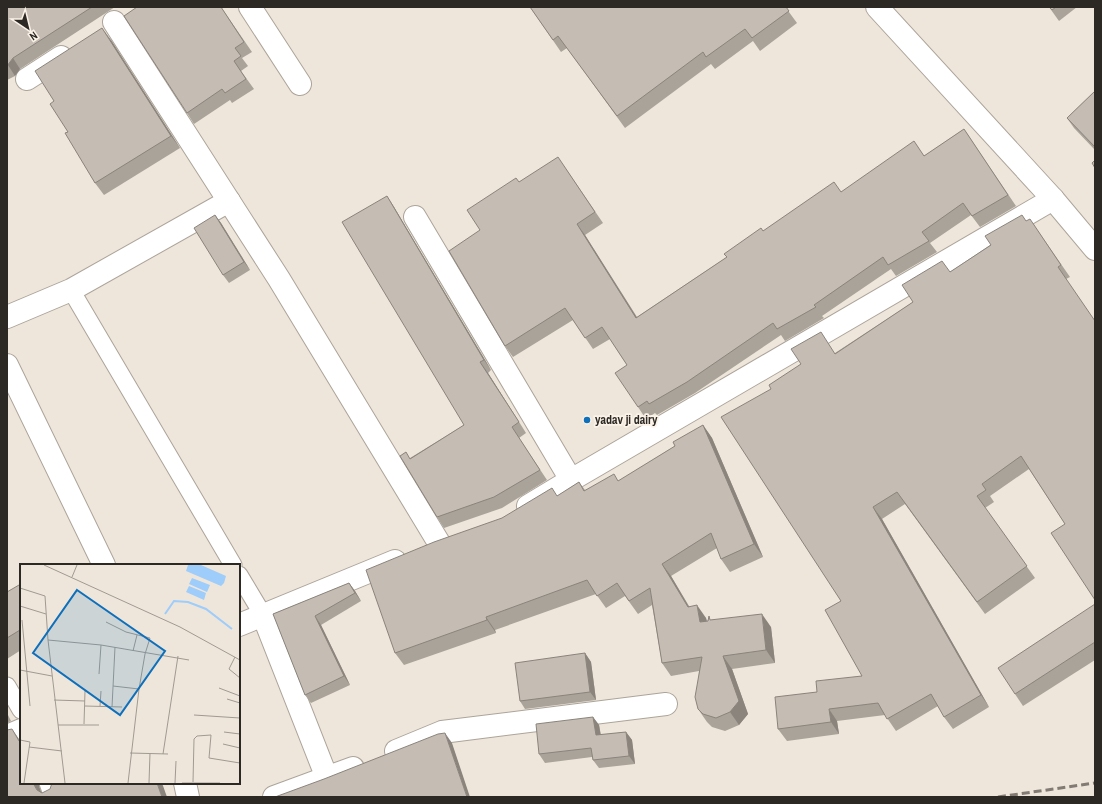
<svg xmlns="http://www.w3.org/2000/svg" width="1102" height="804" font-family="'Archivo Narrow',sans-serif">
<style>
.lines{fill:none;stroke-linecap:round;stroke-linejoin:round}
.lane-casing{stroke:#aca49a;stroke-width:19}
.street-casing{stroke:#aca49a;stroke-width:24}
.secondary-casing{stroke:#aca49a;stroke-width:24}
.lane{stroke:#fff;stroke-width:17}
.street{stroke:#fff;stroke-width:22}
.secondary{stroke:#fff;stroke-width:22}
.rail{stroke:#817b74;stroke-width:3;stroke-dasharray:8 4;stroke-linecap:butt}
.wall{fill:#a9a39a}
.shaded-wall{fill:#8a847d}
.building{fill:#c5bdb3;stroke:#8a847d}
.poi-dot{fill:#0e6fbb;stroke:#fbf3e8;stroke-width:1.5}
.labels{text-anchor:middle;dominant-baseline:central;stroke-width:3.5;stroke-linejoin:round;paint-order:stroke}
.poi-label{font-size:12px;font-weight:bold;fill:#2c2925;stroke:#fbf3e8;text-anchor:start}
.inset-river{fill:none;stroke:#9eccfb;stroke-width:2}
.inset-road{fill:none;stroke:#a09a92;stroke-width:1}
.view{fill:#0e6fbb;fill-opacity:0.15;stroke:#0e6fbb;stroke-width:2}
.inset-edge{fill:none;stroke:#2c2925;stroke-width:2}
</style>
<rect width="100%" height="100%" fill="#eee6db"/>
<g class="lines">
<defs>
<g id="lane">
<path d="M71,290L233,565"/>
<path d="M239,575L263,615"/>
<path d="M7,686L21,710"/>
<path d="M48,783L53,797"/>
</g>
<g id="street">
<path d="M250,7L300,84"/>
<path d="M114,22L279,279L439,543"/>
<path d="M27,79L61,57"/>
<path d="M415,217L571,480L1053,199"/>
<path d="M7,317L71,290L229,201"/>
<path d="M7,365L104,565"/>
<path d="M528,506L571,480"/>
<path d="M263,615L327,778"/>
<path d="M239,625L395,561"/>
<path d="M7,736L21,730"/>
<path d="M396,751L442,732L666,704"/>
<path d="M185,783L188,797"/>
<path d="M274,797L353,768"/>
</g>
<path id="secondary" d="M877,7L1053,199L1095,249"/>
</defs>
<use href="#lane" class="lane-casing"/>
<use href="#street" class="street-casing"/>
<use href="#secondary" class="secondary-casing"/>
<use href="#lane" class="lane"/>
<use href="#street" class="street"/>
<use href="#secondary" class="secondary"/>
<path class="rail" d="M998,797L1095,783"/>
</g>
<g class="wall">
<path d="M7,7H115L20,69L15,76L7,80Z"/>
<path d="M221,7L252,52L242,58L248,66L241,71L254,89L232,103L230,100L194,124L187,113Z"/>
<path d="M530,7H787L786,8L797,23L760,51L753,41L715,69L711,64L625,128L567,48L561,52Z"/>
<path d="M1049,7H1077L1059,21Z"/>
<path d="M111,40L180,148L104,195L95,183L68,132L54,101Z"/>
<path d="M1095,91V150L1074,128L1067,118Z"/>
<path d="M964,129L1016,206L980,227L971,215L930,243L937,252L896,276L891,269L822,316L824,318L785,341L781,335L695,393L657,415L655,413L646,419L638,407L627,365L610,339L593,349L573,320L513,357L505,346L480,230L519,182L566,169L603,223L585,235L637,317L727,257L763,231L841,192L924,156Z"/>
<path d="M387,196L394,207L491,370L488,373L526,433L519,438L547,480L502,508L444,528L437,517L410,458L464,425Z"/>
<path d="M215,215L221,223L250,270L229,283L223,275Z"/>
<path d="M1026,221L1038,231L1070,277L1066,279L1065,524L1029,469L990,496L994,502L985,508L1035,578L985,614L905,504L882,519L989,707L953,729L944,717L938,706L896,731L885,715L837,721L839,734L787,741L778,729L817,692L862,676L841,601L771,389L801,364L835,353L913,302L950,272Z"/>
<path d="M703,425L712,438L763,557L730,572L721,559L717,548L671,576L689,606L706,618L707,621L712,620L771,627L775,663L732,669L748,714L739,725L725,731L712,727L707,722L698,709L699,671L671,676L662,663L652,605L638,614L625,596L606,608L596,594L495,630L496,633L404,665L395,653L502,518L557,496L579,482L585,490L619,481L675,446Z"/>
<path d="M349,583L355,591L361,601L321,625L350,685L311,703L305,695L273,614Z"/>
<path d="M21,587V650L7,659V592Z"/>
<path d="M1095,604V660L1023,706L1015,694Z"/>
<path d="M585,653L591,662L596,700L525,709L520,701Z"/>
<path d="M7,713L11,721L7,723Z"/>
<path d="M593,717L599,725L601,735L626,732L632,740L635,764L599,768L593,760L592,757L545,763L539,754Z"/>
</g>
<g class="shaded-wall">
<path d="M102,28L111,40L180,148L171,136Z"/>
<path d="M13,58L20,69L15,76L8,65Z"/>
<path d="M387,196L394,207L491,370L484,360Z"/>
<path d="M215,215L221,223L250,270L244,262Z"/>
<path d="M577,224L585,235L644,329L636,318Z"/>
<path d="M480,362L488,373L526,433L519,422Z"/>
<path d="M703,425L712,438L763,557L754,544Z"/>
<path d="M873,507L882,519L989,707L981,695Z"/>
<path d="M662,564L671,576L696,619L688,607Z"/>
<path d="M349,583L355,591L361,601L355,593Z"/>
<path d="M697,605L706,618L709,635L700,622Z"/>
<path d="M762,614L771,627L775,663L766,650Z"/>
<path d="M315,616L321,625L350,685L344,676Z"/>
<path d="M486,617L495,630L496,633L487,620Z"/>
<path d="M585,653L591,662L596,700L590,692Z"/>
<path d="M723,656L732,669L748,714L739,725L730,712Z"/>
<path d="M829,709L837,721L839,734L831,722Z"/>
<path d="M593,717L599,725L602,744L596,735Z"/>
<path d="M12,729L21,742L19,741Z"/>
<path d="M626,732L632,740L635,764L629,756Z"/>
<path d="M445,733L452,743L470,797H467Z"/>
<path d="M33,783H39V786L43,797L37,790Z"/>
<path d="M157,783H162L167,797H162Z"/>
</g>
<g class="building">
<path d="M7,7H92L13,58L7,66Z"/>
<path d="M137,7H221L244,42L235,48L241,56L234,61L246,79L225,93L222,89L187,113L124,16Z"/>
<path d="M530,7H786L789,11L752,38L745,29L706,57L703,52L617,116L558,36L553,40Z"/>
<path d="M1049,7H1056L1052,10Z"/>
<path d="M102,28L171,136L95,183L65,133L68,132L50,104L54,101L35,71Z"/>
<path d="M1095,91V147L1067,118Z"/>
<path d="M964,129L1008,195L972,216L963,203L922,232L929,241L888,265L883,257L814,305L816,307L777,329L773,323L687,382L649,404L647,401L638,407L615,373L627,365L602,327L585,338L565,308L505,346L449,251L480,230L467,210L516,178L519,182L558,157L595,212L577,224L636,318L727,257L724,254L761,228L763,231L834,182L841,192L914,141L924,156Z"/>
<path d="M1095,160V168L1092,163Z"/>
<path d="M387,196L484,360L480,362L519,422L512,427L540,470L494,497L437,517L400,456L406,452L410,459L464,425L342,222Z"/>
<path d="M215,215L244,262L223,275L194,228Z"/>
<path d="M1022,215L1026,221L1030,219L1061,265L1058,267L1095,321V600L1051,533L1065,524L1021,456L982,484L986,490L977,496L1027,566L977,602L897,492L873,507L981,695L944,717L931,694L887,719L878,703L829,709L831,722L778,729L775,697L817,692L816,681L862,676L825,610L841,601L721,417L771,389L769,385L801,364L791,349L821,332L835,354L913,302L902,285L942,261L950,272L991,245L985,236Z"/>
<path d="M703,425L754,544L721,559L711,533L662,564L688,607L697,605L700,622L708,621L709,616L710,620L762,614L766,650L723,656L739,701L730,712L716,718L703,714L698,709L695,697L702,657L662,663L650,588L629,601L617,583L597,596L587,580L486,617L487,620L395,653L366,570L434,542L502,518L552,488L557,496L579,482L584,491L614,474L618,481L675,446L673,442Z"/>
<path d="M349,583L355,593L315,616L344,676L305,695L273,614Z"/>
<path d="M19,585L21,587V632L20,630L7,638V592Z"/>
<path d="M1095,604V642L1015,694L998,668Z"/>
<path d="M585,653L590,692L520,701L515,663Z"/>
<path d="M593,717L596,735L626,732L629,756L593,760L591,748L539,754L536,724Z"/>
<path d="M12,729L19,741L21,740V783H33L37,790L42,793L50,789L52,783H157L162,797H7V730Z"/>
<path d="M445,733L467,797H275L324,779L438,734Z"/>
</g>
<circle class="poi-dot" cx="587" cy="420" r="4"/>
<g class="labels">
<g class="poi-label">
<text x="595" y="420">yadav ji dairy</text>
</g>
</g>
<g transform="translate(20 564)">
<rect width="220" height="220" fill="#eee6db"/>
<path d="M168,1H181L206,12L204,19L201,22L166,7ZM172,14L190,21L187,28L169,20ZM169,22L186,29L184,36L166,28Z" fill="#9eccfb"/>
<path class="inset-river" d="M145,50L154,37L168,38L186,45L212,65"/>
<path class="inset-road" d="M24,1L160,63L220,96M52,13L57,1M0,24L25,32L28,76L45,219M0,42L26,50M2,56L10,142M86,58L106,68L130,74L125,90L119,125L108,219M28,76L81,81L79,110M81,81L169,96M113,87L117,71M215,93L209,105L220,114M0,106L32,112M93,122L119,125M199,124L220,132M207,135L220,139M34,136L65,137M65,142L102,143M80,142L81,127M92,143L95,83M174,151L220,154M64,160L65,127M38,161H79M204,168L220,170M0,176L10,178L4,219M203,180L220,184M9,183L42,187M110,189L148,190M143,190L158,92M173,218L174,175L177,172L191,171L189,194L220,199M129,219L130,189M155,219L156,197M162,219H200"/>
<path class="view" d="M57,26L145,87L100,151L13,89Z"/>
<rect width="220" height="220" class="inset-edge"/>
</g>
<rect width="1102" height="804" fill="none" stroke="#2c2925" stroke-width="16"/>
<g transform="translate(28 28) rotate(145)" stroke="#fbf3e8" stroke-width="3" paint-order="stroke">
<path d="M0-3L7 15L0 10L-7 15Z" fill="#2c2925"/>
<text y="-6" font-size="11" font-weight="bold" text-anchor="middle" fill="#2c2925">N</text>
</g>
</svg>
